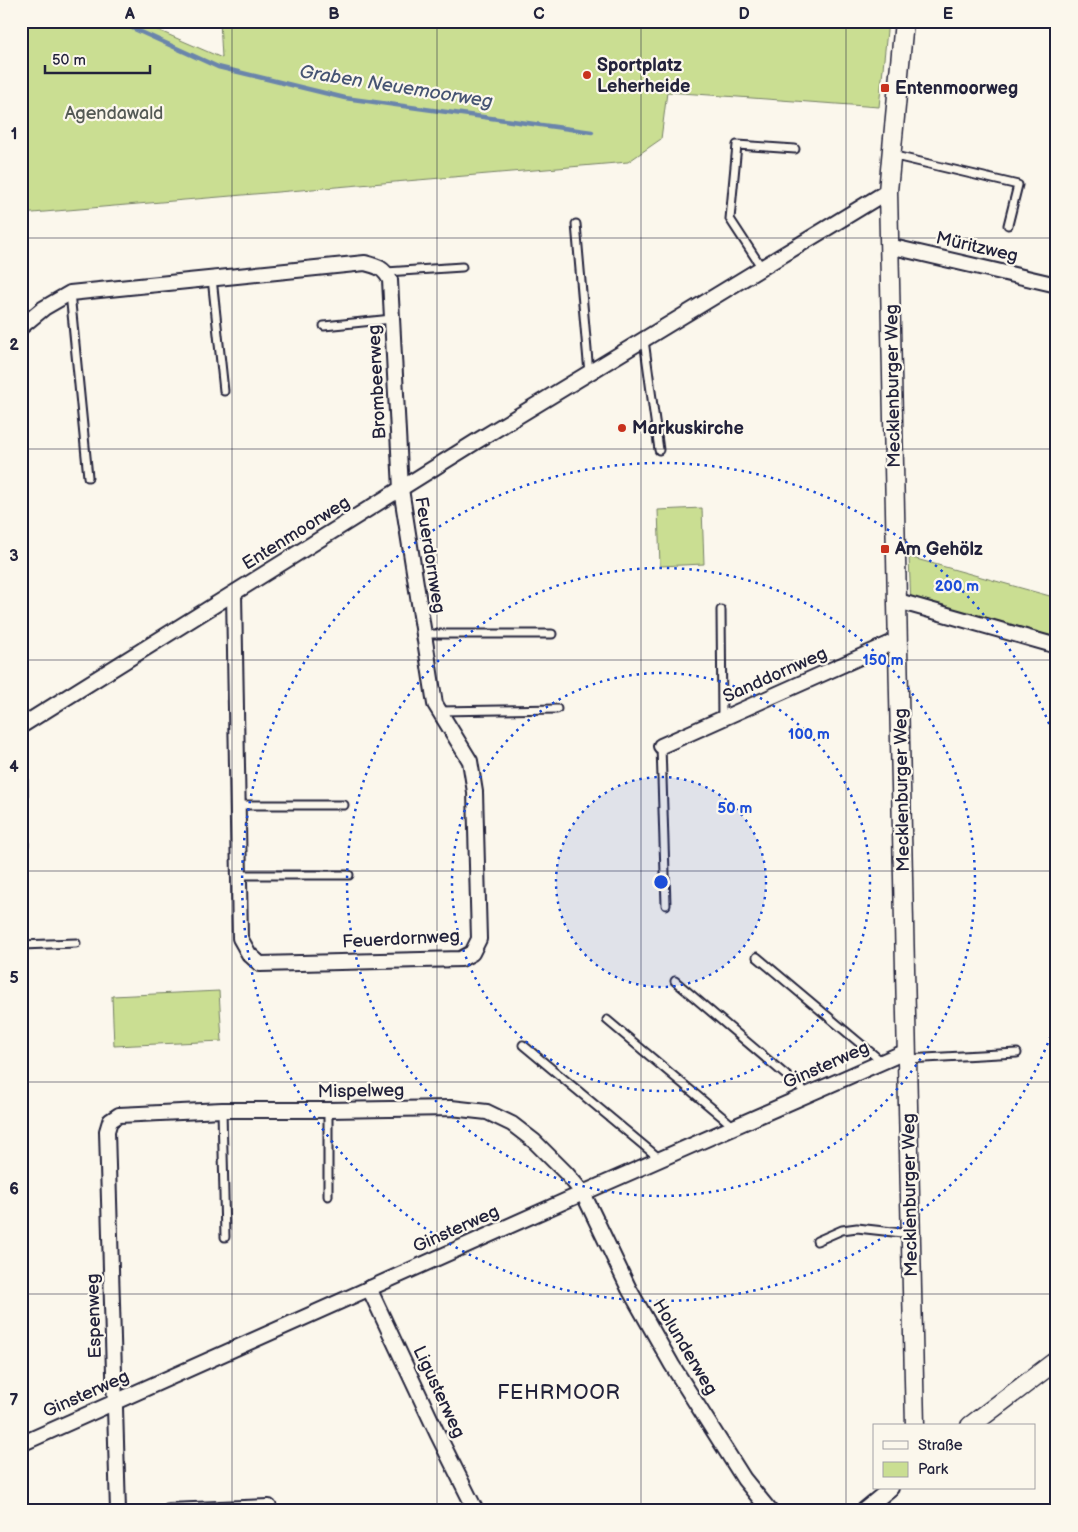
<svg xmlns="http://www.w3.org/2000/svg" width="1078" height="1532" font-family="'Balsamiq Sans',sans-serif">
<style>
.green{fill:#cade92;stroke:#768066}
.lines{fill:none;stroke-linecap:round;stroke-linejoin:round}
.stream{stroke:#6b85ab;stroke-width:4.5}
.service-casing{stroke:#22223b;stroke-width:11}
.minor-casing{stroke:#22223b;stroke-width:18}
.tertiary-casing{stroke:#22223b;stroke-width:21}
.service{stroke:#fbf7ec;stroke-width:7}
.minor{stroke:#fbf7ec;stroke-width:14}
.tertiary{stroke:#fbf7ec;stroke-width:18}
.grid{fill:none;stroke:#22223b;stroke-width:1;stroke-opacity:0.55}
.ring{fill:none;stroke:#1d4ed8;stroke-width:2.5;stroke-dasharray:2.5 5}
.poi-dot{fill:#c8321e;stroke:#fbf7ec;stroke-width:2}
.labels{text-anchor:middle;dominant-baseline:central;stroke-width:4.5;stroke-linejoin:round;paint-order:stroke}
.poi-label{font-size:18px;font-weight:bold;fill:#22223b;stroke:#fbf7ec;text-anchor:start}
.park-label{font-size:18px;fill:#545a55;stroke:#fbf7ec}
.street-label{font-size:18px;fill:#22223b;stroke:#fbf7ec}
.water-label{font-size:19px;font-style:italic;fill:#465473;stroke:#fbf7ec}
.quarter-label{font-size:20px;letter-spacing:1px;fill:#22223b;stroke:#fbf7ec}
.centre{fill:#1d4ed8;stroke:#fbf7ec;stroke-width:2.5}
.ring-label{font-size:15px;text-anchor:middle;font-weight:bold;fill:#1d4ed8;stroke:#fbf7ec;stroke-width:4.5;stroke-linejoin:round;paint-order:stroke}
.neatline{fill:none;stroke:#22223b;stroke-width:2}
.grid-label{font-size:16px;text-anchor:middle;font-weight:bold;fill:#22223b}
</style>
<rect width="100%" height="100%" fill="#fbf7ec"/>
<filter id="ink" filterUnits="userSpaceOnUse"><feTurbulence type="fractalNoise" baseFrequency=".02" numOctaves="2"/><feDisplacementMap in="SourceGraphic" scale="10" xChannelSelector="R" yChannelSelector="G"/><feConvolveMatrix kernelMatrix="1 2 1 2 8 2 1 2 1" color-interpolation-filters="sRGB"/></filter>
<g filter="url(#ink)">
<g class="green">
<path d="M21,21H137L222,58L220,21H888L879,107L667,92L661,139L628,162L21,214Z"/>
<path d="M702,508L704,564L660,566L658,510Z"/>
<path d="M909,557L1057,598V647L911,605Z"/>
<path d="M219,991L222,1041L114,1046L112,996Z"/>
</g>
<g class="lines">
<path class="stream" d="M117,21L218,67L345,98L592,132"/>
<defs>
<g id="service">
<path d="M891,155L1018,185L1008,225"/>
<path d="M576,224L589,373"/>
<path d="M762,268L730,219L737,145L795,149"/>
<path d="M386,272L462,267"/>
<path d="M212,278L224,391"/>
<path d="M70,293L88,477"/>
<path d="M324,326L392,319"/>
<path d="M644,340L659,450"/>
<path d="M721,610L722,719"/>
<path d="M424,634H552"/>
<path d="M439,711L557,709"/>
<path d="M22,726L24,845"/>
<path d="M661,746L666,905"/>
<path d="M237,805H344"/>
<path d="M238,875H349"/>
<path d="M21,945L76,943"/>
<path d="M757,957L881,1061"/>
<path d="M675,981L808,1094"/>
<path d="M607,1020L733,1126"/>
<path d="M523,1045L660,1159"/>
<path d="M907,1059L1017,1053"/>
<path d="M222,1110L225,1237"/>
<path d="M328,1110V1196"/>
<path d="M817,1241L842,1230L857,1228L911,1234"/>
</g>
<g id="minor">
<path d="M889,246L1057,285"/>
<path d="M21,327L44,308L70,293L365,263C377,266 384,268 390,280L401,489L435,704L470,761L475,792L479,939L472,953L461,959L260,964L249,954L240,938L234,594"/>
<path d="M898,601L1057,646"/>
<path d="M21,726L477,441L888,191"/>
<path d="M661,746L898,640"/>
<path d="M369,1288L437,1433L476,1511"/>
<path d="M21,1444L583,1193L907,1051"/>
<path d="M118,1511L107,1131L110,1121L119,1115L222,1110H328L451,1108L487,1112L512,1124L534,1141L566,1173L583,1193L629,1289L672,1365L744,1479L770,1511"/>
<path d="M169,1511L269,1507"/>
<path d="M863,1511L891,1488"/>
</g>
<g id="tertiary">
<path d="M904,21L888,191L915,1426"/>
<path d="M970,1426L1057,1360"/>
</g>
</defs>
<use href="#service" class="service-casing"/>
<use href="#minor" class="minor-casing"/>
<use href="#tertiary" class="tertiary-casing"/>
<use href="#service" class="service"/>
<use href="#minor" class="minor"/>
<use href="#tertiary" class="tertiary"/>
</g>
</g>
<path class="grid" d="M232,21V1511M437,21V1511M641,21V1511M846,21V1511M21,238H1057M21,449H1057M21,660H1057M21,871H1057M21,1082H1057M21,1294H1057"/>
<circle cx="661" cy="882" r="105" fill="#1d4ed8" fill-opacity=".12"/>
<g class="ring">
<circle cx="661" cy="882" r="105"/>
<circle cx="661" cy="882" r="209"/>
<circle cx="661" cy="882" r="314"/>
<path d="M1056 1022A419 419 0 1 1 1056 742"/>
</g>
<g class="poi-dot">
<circle cx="587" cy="75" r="5"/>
<rect x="880" y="83" width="10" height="10" rx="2.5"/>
<circle cx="622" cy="428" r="5"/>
<rect x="880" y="544" width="10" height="10" rx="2.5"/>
</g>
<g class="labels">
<g class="poi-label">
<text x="597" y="65">Sportplatz<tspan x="597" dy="21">Leherheide</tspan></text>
<text x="895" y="88">Entenmoorweg</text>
<text x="632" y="428">Markuskirche</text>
<text x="895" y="549">Am Gehölz</text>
</g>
<g class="park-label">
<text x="114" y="113">Agendawald</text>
</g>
<g class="street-label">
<text transform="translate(977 247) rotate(13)">Müritzweg</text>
<text transform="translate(377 382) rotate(-93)">Brombeerweg</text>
<text transform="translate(893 386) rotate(-91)">Mecklenburger Weg</text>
<text transform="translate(296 533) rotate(-32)">Entenmoorweg</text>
<text transform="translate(430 555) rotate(81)">Feuerdornweg</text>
<text transform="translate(775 675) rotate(-24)">Sanddornweg</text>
<text transform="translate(902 790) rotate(-91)">Mecklenburger Weg</text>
<text transform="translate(401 939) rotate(-3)">Feuerdornweg</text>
<text transform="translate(826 1065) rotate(-24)">Ginsterweg</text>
<text transform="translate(361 1091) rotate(-1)">Mispelweg</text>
<text transform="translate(910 1195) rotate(-91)">Mecklenburger Weg</text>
<text transform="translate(456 1229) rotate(-24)">Ginsterweg</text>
<text transform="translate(94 1316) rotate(-92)">Espenweg</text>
<text transform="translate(685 1347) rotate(59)">Holunderweg</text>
<text transform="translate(439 1392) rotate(65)">Ligusterweg</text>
<text transform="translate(86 1394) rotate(-24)">Ginsterweg</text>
</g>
<g class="water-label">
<text transform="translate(396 87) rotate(9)">Graben Neuemoorweg</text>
</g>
<g class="quarter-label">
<text x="559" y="1393">FEHRMOOR</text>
</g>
</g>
<circle cx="661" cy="882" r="8" class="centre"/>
<g class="ring-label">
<text x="957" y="591">200 m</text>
<text x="883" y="665">150 m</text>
<text x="809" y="739">100 m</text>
<text x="735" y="813">50 m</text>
</g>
<rect width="1078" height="1532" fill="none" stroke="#fbf7ec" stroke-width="55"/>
<rect x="873" y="1424" width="162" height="65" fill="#fbf7ec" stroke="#a4a2a5"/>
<rect x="883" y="1441" width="25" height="8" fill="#fbf7ec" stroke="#a4a2a5"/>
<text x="918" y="1450" font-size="15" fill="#22223b">Straße</text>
<rect x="883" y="1462" width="25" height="15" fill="#cade92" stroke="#a4a2a5"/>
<text x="918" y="1474" font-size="15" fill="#22223b">Park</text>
<path d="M45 65v8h105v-8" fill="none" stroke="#22223b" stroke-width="2.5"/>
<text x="52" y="65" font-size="15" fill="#22223b" stroke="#fbf7ec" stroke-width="4" paint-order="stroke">50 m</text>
<rect x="28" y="28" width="1022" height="1476" class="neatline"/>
<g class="grid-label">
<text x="130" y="19">A</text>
<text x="334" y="19">B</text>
<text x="539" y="19">C</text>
<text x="744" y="19">D</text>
<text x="948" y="19">E</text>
<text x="14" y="139">1</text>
<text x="14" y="350">2</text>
<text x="14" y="561">3</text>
<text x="14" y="772">4</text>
<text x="14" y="983">5</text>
<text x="14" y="1194">6</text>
<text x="14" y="1405">7</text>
</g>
</svg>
